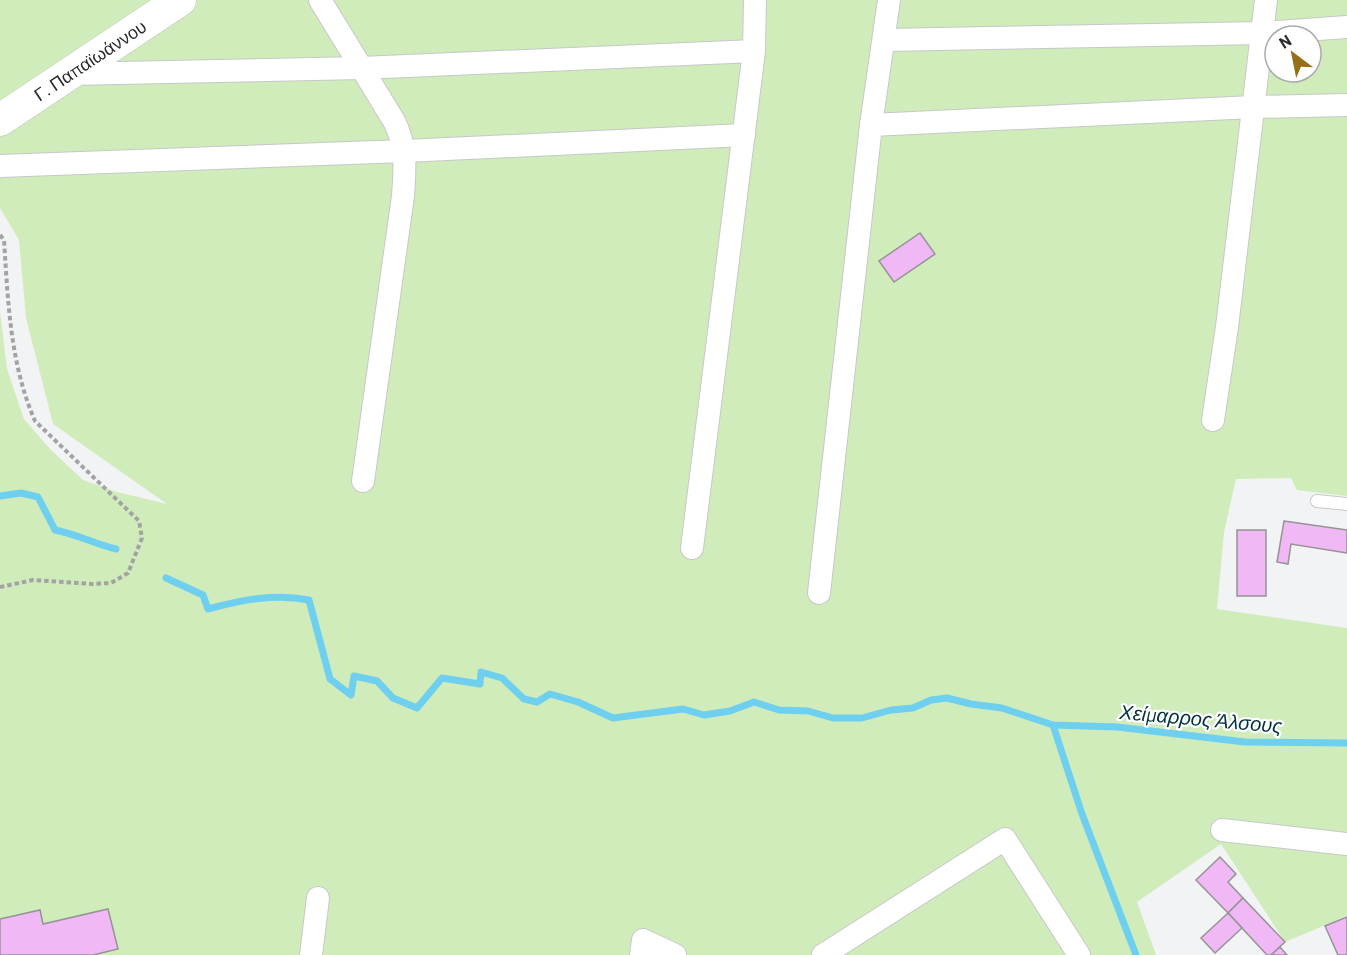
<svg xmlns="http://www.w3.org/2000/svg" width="1347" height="955" font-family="Barlow,sans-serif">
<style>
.green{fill:#d0ecbb;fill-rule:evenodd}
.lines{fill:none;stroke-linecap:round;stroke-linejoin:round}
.stream{stroke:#6ed0ee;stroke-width:7}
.building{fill:#f0b8f4;stroke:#959495;stroke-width:1.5}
.lane-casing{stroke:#c7c8ca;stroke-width:14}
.street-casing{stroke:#c7c8ca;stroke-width:24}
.secondary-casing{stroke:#c7c8ca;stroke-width:33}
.path{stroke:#a3a3a4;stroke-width:4;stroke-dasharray:4.5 3;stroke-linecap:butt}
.lane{stroke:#fff;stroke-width:12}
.street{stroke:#fff;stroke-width:22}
.secondary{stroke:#fff;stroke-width:32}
.labels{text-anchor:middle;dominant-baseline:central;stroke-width:4.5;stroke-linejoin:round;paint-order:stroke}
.street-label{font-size:18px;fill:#2c2c2d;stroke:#fff}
.water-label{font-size:20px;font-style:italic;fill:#033340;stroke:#fff}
</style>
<rect width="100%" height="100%" fill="#f2f3f4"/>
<path class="green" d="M0,0H1347V496L1297,490L1291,478L1236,479L1224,532L1217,609L1347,628V916L1285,942L1221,844L1137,902L1156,955H0V311L7,369L24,419L50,449L83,480L117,492L167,504L53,424L26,318L19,240L0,208ZM1275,36H1311V72H1275Z"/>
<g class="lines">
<g class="stream">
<path d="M0,496L21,493L38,497L55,530C76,534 95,544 116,549"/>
<path d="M166,578L203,595L208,609C242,600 275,593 309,600L330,679L351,695L354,676L377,681L393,698L417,708L442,678L480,684L481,672L502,678L524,699L537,702L550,694L578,702L613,718L683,709L704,715L730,711L754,702L779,710L808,711L833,718H862L891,710L913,708L931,700L947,698L971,704L1002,708L1053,725L1117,727L1245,742L1347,743"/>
<path d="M1053,725L1082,814L1136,955"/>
</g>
</g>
<g class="building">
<path d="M920,233L935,254L894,282L879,261Z"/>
<path d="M1284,521L1347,530V553L1291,544L1288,564L1277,562Z"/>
<rect x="1237" y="530" width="29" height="66"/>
<path d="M1220,857L1236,874L1228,882L1243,898L1228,913L1196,880Z"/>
<path d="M1243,898L1285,942L1271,955H1267L1228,913Z"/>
<path d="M108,909L118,949L93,955H0V919L40,910L43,924Z"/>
<path d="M1228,913L1242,928L1215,953L1201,938Z"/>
<path d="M1347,917V955H1338L1325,926Z"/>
<path d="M1280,947L1287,955H1271Z"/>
</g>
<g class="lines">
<defs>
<path id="lane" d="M1317,501L1347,504"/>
<g id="street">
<path d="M320,0L394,121C407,146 405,169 403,196L363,481"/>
<path d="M884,40L1262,33L1347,27"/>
<path d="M69,74L361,68L754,51"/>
<path d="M871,125L1253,107L1347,105"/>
<path d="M0,166L405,151L744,135"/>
<path d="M1213,420L1227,327L1266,0"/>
<path d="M692,548L754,51L755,0"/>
<path d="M819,593L871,125L889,0"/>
<path d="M1222,830L1347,844"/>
<path d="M311,955L318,898"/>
<path d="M641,955L643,940L675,955"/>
<path d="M823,955L1005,839L1079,955"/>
</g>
<g id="secondary">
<path id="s1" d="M0,120L180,0"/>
</g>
</defs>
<use href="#lane" class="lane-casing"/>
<use href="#street" class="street-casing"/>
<use href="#secondary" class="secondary-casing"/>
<path class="path" d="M0,235L4,240C8,301 10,364 35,421L139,521L142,538L128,573L111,583L92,584L33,580L0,587"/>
<use href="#lane" class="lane"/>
<use href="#street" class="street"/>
<use href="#secondary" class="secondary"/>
</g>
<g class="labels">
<g class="street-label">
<text stroke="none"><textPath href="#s1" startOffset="108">Γ. Παπαϊωάννου</textPath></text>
</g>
<g class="water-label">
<text transform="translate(1201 718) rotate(5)">Χείμαρρος Άλσους</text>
</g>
</g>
<g transform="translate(1293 54) rotate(328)"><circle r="28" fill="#ffffff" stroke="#ababab" stroke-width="1.5"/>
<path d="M0-4.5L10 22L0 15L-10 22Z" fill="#966f19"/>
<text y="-9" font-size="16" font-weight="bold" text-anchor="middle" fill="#2c2c2d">N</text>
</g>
</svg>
